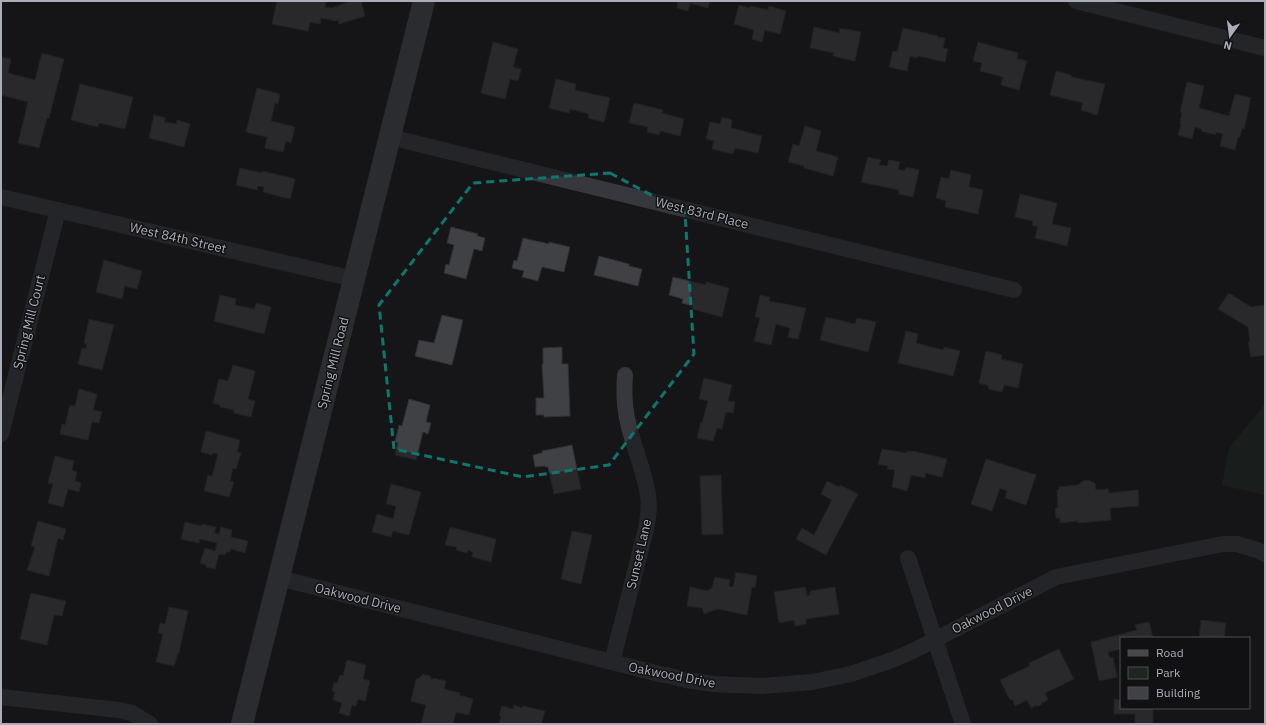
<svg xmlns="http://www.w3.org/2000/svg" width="1266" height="725" font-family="'IBM Plex Sans',sans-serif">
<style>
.green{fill:#1e261f}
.building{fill:#404145;stroke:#303034}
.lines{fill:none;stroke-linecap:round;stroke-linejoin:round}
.street{stroke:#37383d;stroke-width:16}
.secondary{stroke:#45474d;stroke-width:22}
.marked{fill:none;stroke:#0f766e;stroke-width:3;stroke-dasharray:8 5;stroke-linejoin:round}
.labels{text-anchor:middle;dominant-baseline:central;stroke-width:3;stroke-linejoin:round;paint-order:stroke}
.street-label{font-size:13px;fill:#a8adb8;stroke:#111113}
</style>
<rect width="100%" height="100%" fill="#161618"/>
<path class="green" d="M1265,404V495L1222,485L1229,448Z"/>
<g class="building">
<path d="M277,1H326L325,7L332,8L351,1H361L365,16L339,24L338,20L335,21L321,18L320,24L310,22L308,31L272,24Z"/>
<path d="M678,1H710L708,8L690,3L688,11L677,8Z"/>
<path d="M739,5L750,8V6L768,10L769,6L786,11L780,34L765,30L762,42L752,39L754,30L734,24Z"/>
<path d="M814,27L839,33L840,28L861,32L855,61L833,56L834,53L810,48Z"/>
<path d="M903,28L938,36L937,37L945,38L943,48L948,49L945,62L918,56L917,58L910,56L907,71L889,67L893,51L897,52Z"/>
<path d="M493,42L518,49L513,67L521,69L518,81L510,79L505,99L481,93Z"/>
<path d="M978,42L1018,53L1017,59L1027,61L1019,90L1001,85L1003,77L980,71L982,63L973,61Z"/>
<path d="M42,53L64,59L49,118H47L39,148L18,143L28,102L1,95V57L11,59L8,73L35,80Z"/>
<path d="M1056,71L1071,75V77L1105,84L1097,115L1081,110L1083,103L1050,95Z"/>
<path d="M556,79L576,84L575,90L610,98L604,122L588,118L589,114L570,109L569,113L549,108Z"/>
<path d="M1187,82L1204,86L1199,108L1229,116L1235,94L1251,98L1244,129L1242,128L1240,137H1238L1235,150L1220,146L1223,134L1216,132V135L1201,131L1202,129L1195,127L1192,139L1178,135L1181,124L1180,123L1182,113L1180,112Z"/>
<path d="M80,84L133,97L125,129L99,123L98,127L71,120Z"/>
<path d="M257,88L280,94L278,104L275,103L271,121L295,127L291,143L286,141L283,152L265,148L267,137L246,132Z"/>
<path d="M634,103L663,110L662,113L684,119L680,136L660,131L659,135L647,132L648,127L629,123Z"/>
<path d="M154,115L165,118L164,122L176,124L177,120L190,124L184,147L149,138Z"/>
<path d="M722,117L732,120L731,128L762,136L758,153L735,148L733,154L712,149L714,141L706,139L710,122L720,124Z"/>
<path d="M805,126L821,131L816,151L838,157L833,176L804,168V166L788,162L793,144L799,146Z"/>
<path d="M868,157L881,160L879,165L887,166L889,160L900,162L898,169L905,171L906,167L919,170L913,197L899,194V190L861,182Z"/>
<path d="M240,168L262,173V171L295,179L290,199L263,192L264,187L258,186L257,190L236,185Z"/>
<path d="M951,170L971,175L969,187L983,190L978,214L945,207L946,201L936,198L941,177L949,179Z"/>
<path d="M1020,194L1057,203L1052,224L1071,228L1067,246L1035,238L1038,227L1032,225L1033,221L1015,217Z"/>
<path d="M451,227L478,234L477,236L485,238L482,251L474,249L466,279L444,273L446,264L449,265L454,245L447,243Z"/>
<path d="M523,238L549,244V242L570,247L564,272L542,267L538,281L522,277L524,271L512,268L514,260L517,261Z"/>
<path d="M599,256L629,264V266L642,269L638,286L594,275Z"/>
<path d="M104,260L142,271L137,289L125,286L122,299L96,292Z"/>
<path d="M673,277L706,285V282L729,288L722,317L692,309L693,306L682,303L683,299L669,295Z"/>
<path d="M1229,293L1251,307L1265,305V355L1251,357L1248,342H1250L1248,327L1218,309Z"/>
<path d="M220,295L236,299L235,305L254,309L256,303L271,307L264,334L214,321Z"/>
<path d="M760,295L770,297L769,301L806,308L798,339L788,337L790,328L776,324L771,345L754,341L760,318L755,317Z"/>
<path d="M442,315L463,320L452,365L415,356L419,340L434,343Z"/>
<path d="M826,317L855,324L857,318L876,322L868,352L820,340Z"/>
<path d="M89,319L114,325L102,370L78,364L82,348L86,349L87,344L84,343Z"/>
<path d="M906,331L918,334L916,343L943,350L944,347L960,351L953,376L898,363Z"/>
<path d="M562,347V364H568L570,416L544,417V415H536V398H544L542,365L543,364V348Z"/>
<path d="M986,351L1002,355L1001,359L1023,364L1018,388L1004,385L1002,392L988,389L989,386L979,383Z"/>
<path d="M233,365L255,371L248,399L255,401L251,417L234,413V410L220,407V405L213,403L219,379L228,381Z"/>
<path d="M704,378L732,385L728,401L735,402L733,413L726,412L722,429L717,428L713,441L697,438L701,422L702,423L708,401L699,399Z"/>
<path d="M79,389L97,394L93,410L102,412L99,423L92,422L88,440L60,434L62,424L65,425L70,405L75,406Z"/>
<path d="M409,399L430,405L426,422L431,423L428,434L423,432L416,460L395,455L398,443L395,442L399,425L402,426Z"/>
<path d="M206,431L240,440L237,452L241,453L236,469L233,468L230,481L234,482L229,497L204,491L208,475L212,476L218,454L213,453L212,455L201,452Z"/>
<path d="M572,445L581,489L554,494L548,467H545V466L535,467L533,455L542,453V451Z"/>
<path d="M882,449L907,453V451L912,452L913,451L947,459L942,477L926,473L925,478L911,475L907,491L892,487L895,470L887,469L888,466L878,464Z"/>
<path d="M55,456L74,461L72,470L77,472L75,481L81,483L79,492L68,489L63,507L48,503L53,484L48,483Z"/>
<path d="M986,459L1036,475L1026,505L1005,498L1007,491L1000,488L992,511L971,504Z"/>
<path d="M721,475L723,534L702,535L700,476Z"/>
<path d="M1088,480L1095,483L1096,490L1108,489L1109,493L1138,490L1139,506L1110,508L1111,520L1078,523V521L1060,523V518H1056L1055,508H1058L1057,490H1059V487L1078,485L1083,481Z"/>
<path d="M827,481L839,487L840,485L858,494L826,555L796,539L802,528L814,535L832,500L821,494Z"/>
<path d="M391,484L421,492L409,535L393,531L391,537L372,532L377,514L393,519L396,506L386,504Z"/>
<path d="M38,521L66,529L63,540L58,538L49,576L27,570L35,547L31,546Z"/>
<path d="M185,522L201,526L202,524L216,527L214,533L219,534L221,527L232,530L231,537L248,541L245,553L231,549L230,552H227L225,555L219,554L215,569L206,567V565L200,563L205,548L215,551L217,543L200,539L199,543L181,539Z"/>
<path d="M450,527L496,539L491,562L472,557L473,552L468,550L467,553L456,550L457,547L445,545Z"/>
<path d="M572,531L592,535L581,584L561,579Z"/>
<path d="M736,572L757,576L755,588L752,587L747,615L718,609L704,614L702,608L687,606L690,587L707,591L712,588L715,577L730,580L729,586L733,587Z"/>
<path d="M805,587L807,596L810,595V591L835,587L839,614L806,619V624L795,626L794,620L779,623L774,592Z"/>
<path d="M31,593L66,601L62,616L54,615L47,645L20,639Z"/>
<path d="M169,607L188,611L179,653H178L174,666L156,662L163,634L158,633L160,623L165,624Z"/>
<path d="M1201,620L1226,623L1224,638H1199Z"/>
<path d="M1149,622L1153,638H1121V649L1108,652L1110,658L1113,657L1117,677L1099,681L1091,642L1137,630L1135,625Z"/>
<path d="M1059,649L1074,679L1045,693L1048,700L1041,703L1042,704L1037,707V705L1031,708L1027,700L1015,706L1012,699L1010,700L1000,680L1030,666L1029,663Z"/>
<path d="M347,660L366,665L363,679L370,681L365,701L358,699L356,706L352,705L349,716L339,713L342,703L333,700L335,692L332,691L334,683H337L340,675L343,676Z"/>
<path d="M423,674L430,676L432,680L433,678L446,681L444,689L460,693L459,695L473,699L469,715L456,712L453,724H421L426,705L411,701L416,679H418Z"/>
<path d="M1114,699L1121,700V708H1153V724H1135V714H1114Z"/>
<path d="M514,705L522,708L523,706L545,711L541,724H499L501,716L499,715L502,706L513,709Z"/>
</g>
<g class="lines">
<g class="street">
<path d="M1076,1L1265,48"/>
<path d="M390,137L1014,290"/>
<path d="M1,197L354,279"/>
<path d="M1,434L58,210"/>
<path d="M908,558L963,724"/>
<path d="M279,578L663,675H667L686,680L714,684L761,686L812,682L851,674L892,660L915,650L1056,577L1223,544H1237L1257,550L1265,554"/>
<path d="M612,662L646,529C648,518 650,507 648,495C644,469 632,444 627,418C624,403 624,389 625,375"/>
<path d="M1,697L119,710L132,713L150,724"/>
</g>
<path class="secondary" d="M242,724L424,1"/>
</g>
<path d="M0 0H1266V725H0ZM610,173L685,213L694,354L609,465L523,477L394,449L379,305L473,183Z" fill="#161618" fill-opacity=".55" fill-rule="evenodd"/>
<path class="marked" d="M610,173L685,213L694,354L609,465L523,477L394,449L379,305L473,183Z"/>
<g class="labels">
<g class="street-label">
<text transform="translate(702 213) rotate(14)">West 83rd Place</text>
<text transform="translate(178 238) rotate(13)">West 84th Street</text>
<text transform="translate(29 322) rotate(-76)">Spring Mill Court</text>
<text transform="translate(333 363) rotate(-76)">Spring Mill Road</text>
<text transform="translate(639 554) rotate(-77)">Sunset Lane</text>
<text transform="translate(358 598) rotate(14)">Oakwood Drive</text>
<text transform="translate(992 610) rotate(-27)">Oakwood Drive</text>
<text transform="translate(672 675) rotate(11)">Oakwood Drive</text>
</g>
</g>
<rect width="1266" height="725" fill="none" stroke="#a8adb8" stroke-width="4"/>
<rect x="1120" y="637" width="130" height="72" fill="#111113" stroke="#4d4f55"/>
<rect x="1128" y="650" width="20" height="6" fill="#45474d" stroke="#4d4f55"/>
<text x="1156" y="657" font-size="12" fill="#a8adb8">Road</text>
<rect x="1128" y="667" width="20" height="12" fill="#1e261f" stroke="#4d4f55"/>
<text x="1156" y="677" font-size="12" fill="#a8adb8">Park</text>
<rect x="1128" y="687" width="20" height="12" fill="#404145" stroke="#4d4f55"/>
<text x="1156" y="697" font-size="12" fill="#a8adb8">Building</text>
<g transform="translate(1230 36) rotate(194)" stroke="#111113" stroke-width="3" paint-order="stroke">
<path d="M0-3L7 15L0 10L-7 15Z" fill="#a8adb8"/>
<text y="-6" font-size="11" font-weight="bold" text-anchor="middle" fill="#a8adb8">N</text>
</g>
</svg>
